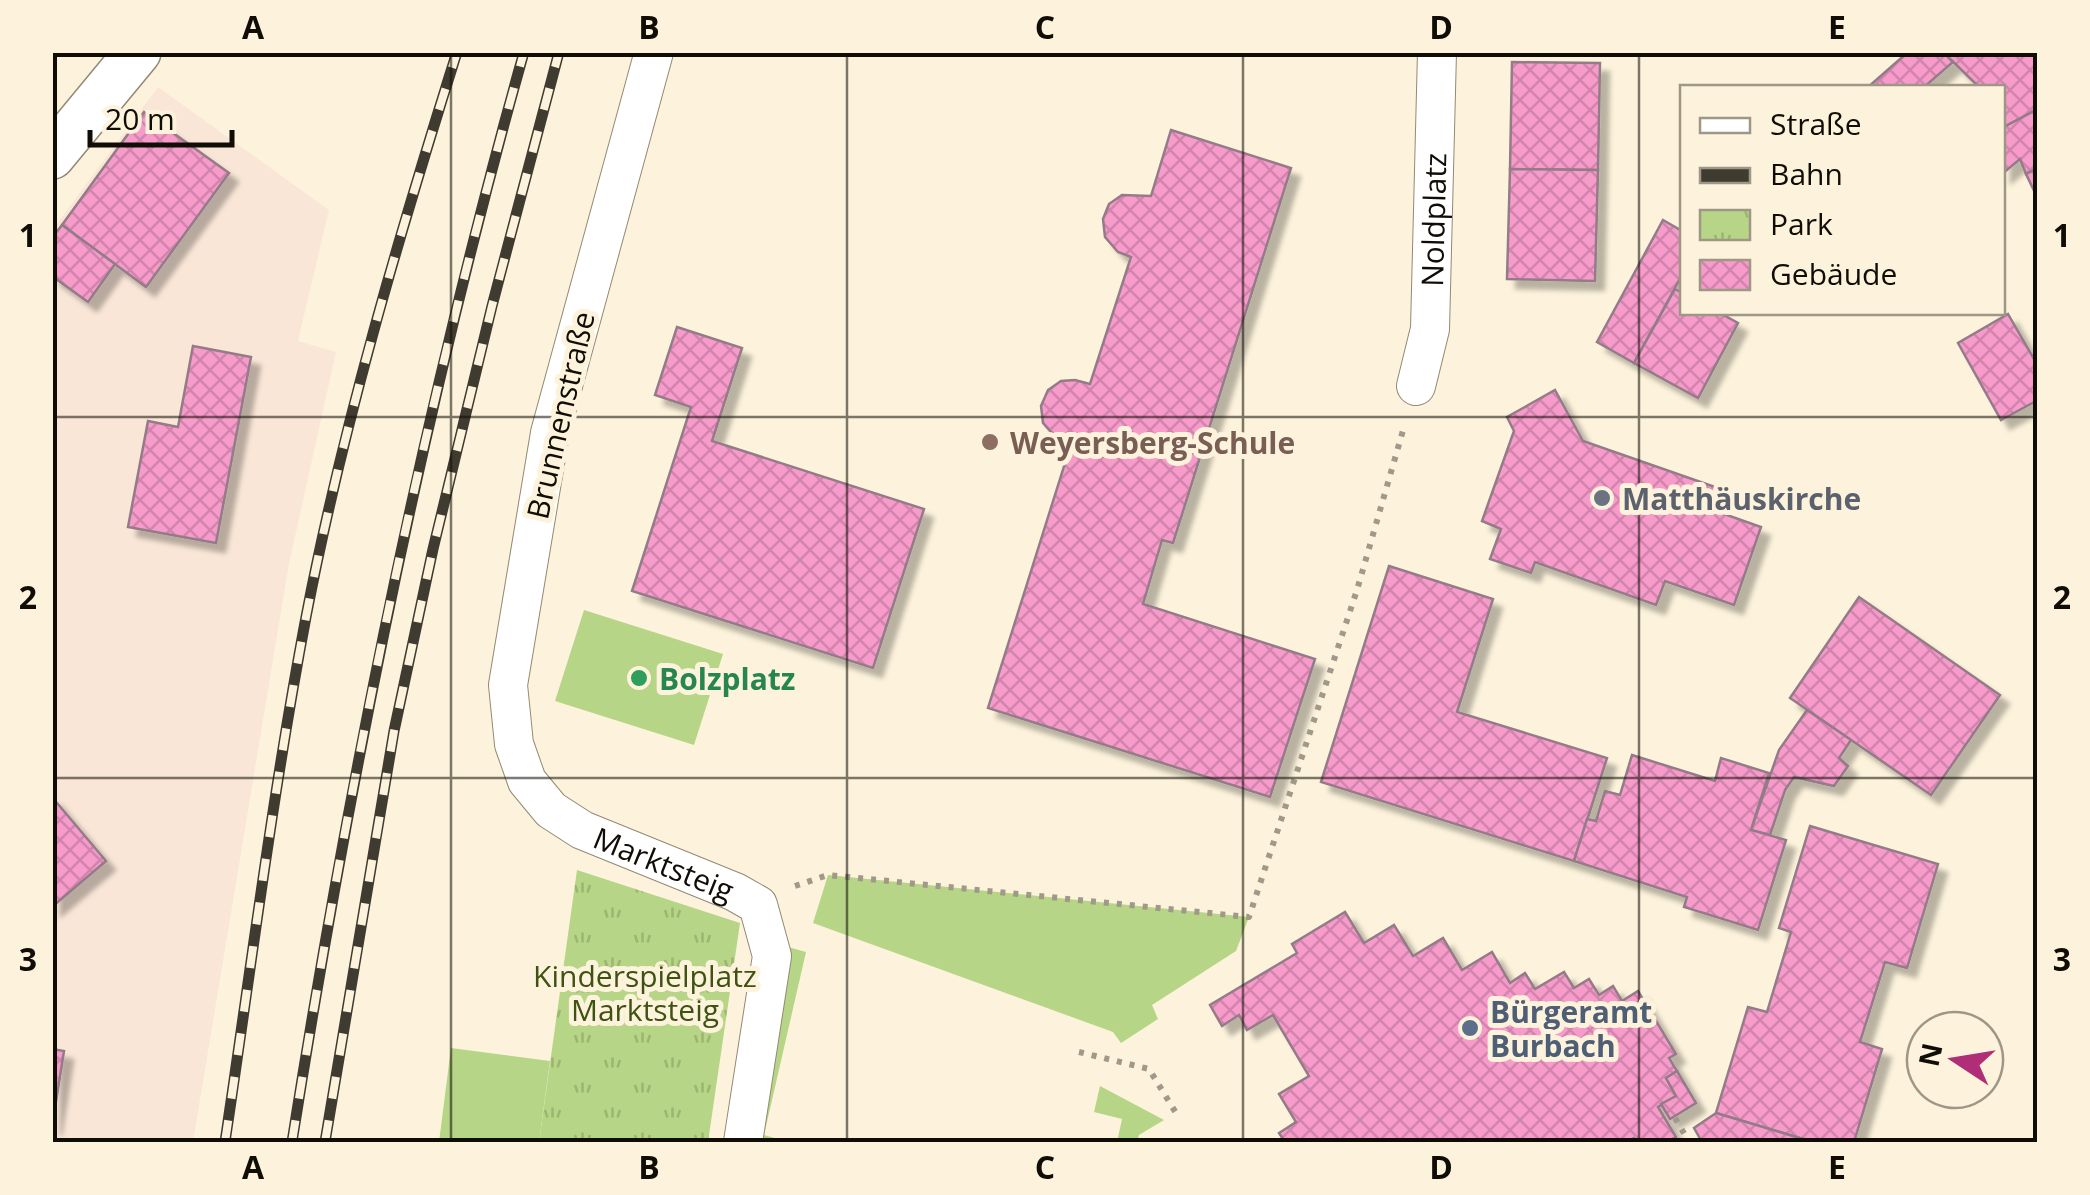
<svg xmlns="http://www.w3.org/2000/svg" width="2090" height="1195" font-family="'Open Sans',sans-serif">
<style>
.commercial{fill:#f9e6d6}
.green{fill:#b7d586}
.park{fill:url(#park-tufts)}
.building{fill:url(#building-cross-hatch);stroke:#937c87;stroke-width:2.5;filter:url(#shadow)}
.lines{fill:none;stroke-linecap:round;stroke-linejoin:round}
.minor-casing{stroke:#938974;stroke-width:40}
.tertiary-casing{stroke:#938974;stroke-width:48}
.path{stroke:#a09888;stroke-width:6;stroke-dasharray:5 8;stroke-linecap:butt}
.minor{stroke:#fff;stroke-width:38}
.tertiary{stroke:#fff;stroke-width:45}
.rail-casing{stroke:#403b31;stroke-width:11}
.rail{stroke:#fdf3dc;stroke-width:8;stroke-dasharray:22;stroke-linecap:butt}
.grid{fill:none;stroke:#100d06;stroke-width:2.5;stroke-opacity:0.55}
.education-dot{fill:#8d6e63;stroke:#fdf3dc;stroke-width:4}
.worship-dot{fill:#6b7280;stroke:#fdf3dc;stroke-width:4}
.leisure-dot{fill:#2e9e5b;stroke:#fdf3dc;stroke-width:4}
.service-dot{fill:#5c6f8a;stroke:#fdf3dc;stroke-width:4}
.labels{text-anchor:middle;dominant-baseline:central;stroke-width:10;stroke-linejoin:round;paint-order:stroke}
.street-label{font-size:30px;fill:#100d06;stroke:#fdf3dc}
.education-label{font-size:30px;font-weight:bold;fill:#785e54;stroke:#fdf3dc;text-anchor:start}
.worship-label{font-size:30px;font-weight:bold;fill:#5b616d;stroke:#fdf3dc;text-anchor:start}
.leisure-label{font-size:30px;font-weight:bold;fill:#27864d;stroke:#fdf3dc;text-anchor:start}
.park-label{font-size:30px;fill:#3e5211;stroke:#fdf3dc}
.service-label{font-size:30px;font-weight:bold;fill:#4e5e75;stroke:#fdf3dc;text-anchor:start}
.neatline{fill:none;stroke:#100d06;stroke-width:4}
.grid-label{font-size:32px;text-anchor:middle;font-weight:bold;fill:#100d06}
</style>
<defs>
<pattern id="park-tufts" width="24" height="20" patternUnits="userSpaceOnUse" patternTransform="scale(2.5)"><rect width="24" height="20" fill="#b7d586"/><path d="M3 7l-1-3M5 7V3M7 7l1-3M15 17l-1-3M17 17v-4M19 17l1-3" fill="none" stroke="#9cb672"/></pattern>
<pattern id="building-cross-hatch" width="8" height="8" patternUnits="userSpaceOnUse" patternTransform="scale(2.5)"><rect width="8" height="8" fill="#f79bcb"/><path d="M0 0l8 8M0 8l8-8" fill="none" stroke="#d384ad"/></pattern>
<filter id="shadow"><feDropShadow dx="9" dy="9" stdDeviation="2.5" flood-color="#0004"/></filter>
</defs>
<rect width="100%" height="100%" fill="#fdf3dc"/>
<path class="commercial" d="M158,87L329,210L298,341L336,352L289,564L193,1142H53V229Z"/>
<g class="green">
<path d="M584,610L723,654L694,745L555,701Z"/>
<path d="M828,875L1249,917L1236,951L1152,1005L1158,1019L1121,1043L1113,1032L813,923Z"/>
<path d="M788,947L806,952L764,1135L789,1142H755Z"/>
<path d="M451,1048L550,1061L539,1142H439Z"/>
<path d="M1100,1086L1164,1120L1139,1135L1137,1142H1117L1122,1119L1094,1112Z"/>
</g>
<path class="park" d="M577,870L740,923L708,1142H539Z"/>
<g class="building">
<path d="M1908,52H1943L1953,62L1923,88H1867Z"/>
<path d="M1943,52H2038V109L2002,128V88H1980Z"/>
<path d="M1512,62L1600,63L1598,170L1510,169Z"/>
<path d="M2038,109V168L2026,174L2020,159L2002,174V128Z"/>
<path d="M144,112L229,173L146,287L62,225Z"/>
<path d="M1171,130L1291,168L1173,543L1162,540L1143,604L1315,659L1270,797L988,708L1071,444L1057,439L1043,423L1041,406L1048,390L1061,381L1075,380L1090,384L1131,257L1118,252L1105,237L1103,219L1109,204L1122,195L1151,196Z"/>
<path d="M2038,168V199L2026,174Z"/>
<path d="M1510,169L1598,170L1595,281L1507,279Z"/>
<path d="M1663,220L1682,231V275L1634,363L1597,342Z"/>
<path d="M62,225L115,264L88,302L52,276V238Z"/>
<path d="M1675,289L1682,293V312H1718L1738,323L1698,398L1634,363Z"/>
<path d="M2008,314L2038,366V400L2001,420L1958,343Z"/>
<path d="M677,327L742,348L712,441L924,509L873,668L632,591L691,407L655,395Z"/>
<path d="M193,346L251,357L216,543L128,527L148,421L178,427Z"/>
<path d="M1555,390L1583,441L1718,488L1710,509L1761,527L1734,605L1665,581L1656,605L1535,562L1531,573L1490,559L1501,529L1482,521L1514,431L1507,417Z"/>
<path d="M1389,566L1493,599L1457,712L1607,758L1574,861L1321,782Z"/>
<path d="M1859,597L2000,695L1931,795L1790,698Z"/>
<path d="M1807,710L1851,740L1839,758L1848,766L1834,786L1794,777L1785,790L1770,835L1751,830L1779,750Z"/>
<path d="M1632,755L1715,781L1721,758L1769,773L1751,830L1786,840L1758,930L1684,907L1687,897L1574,861L1587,819L1596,821L1605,791L1620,795Z"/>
<path d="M52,797L106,861L52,907Z"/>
<path d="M1810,826L1938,864L1907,968L1885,962L1860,1042L1882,1049L1854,1142H1813L1716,1113L1748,1007L1767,1012L1791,932L1779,928Z"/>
<path d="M1345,912L1364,943L1394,925L1413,956L1443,938L1462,970L1492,952L1510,983L1525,973L1535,989L1564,972L1574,988L1589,979L1599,995L1613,986L1622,1001L1638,991L1676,1054L1669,1058L1677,1071L1666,1078L1676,1096L1658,1107L1676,1137L1666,1142H1637L1634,1138L1626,1142H1285L1279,1133L1296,1122L1279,1094L1309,1076L1273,1015L1247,1030L1239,1015L1222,1026L1210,1005L1297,953L1292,944Z"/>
<path d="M52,1049L64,1051L52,1127Z"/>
<path d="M1677,1071L1696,1103L1670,1119L1661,1104L1676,1096L1666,1078Z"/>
<path d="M1716,1113L1813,1142H1702L1694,1128Z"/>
</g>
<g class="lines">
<defs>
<g id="minor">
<path id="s1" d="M654,52L550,433L508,685L514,744L527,781L551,810L582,830L735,892L758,905L772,956L743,1142"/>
<path id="s2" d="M1416,386L1430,329L1437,52"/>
</g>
<path id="tertiary" d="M52,156L138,52"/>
</defs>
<use href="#minor" class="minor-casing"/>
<use href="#tertiary" class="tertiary-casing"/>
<g class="path">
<path d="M795,886L828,875L1249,917L1357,590L1404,427"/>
<path d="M1079,1052L1149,1069L1176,1113"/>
<path d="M1675,1118L1689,1142"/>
</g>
<use href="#minor" class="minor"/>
<use href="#tertiary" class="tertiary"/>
<defs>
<g id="rail">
<path d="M225,1142C251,968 273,791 306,617C343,425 398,239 457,52"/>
<path d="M292,1142C350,775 423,411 524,52"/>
<path d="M325,1142L394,731L433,549L492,306L559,52"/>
</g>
</defs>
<use href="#rail" class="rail-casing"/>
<use href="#rail" class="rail"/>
</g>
<path class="grid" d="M451,52V1142M847,52V1142M1243,52V1142M1639,52V1142M52,417H2038M52,778H2038"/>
<circle class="education-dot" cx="990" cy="442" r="10"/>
<circle class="worship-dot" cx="1602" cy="498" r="10"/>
<circle class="leisure-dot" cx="639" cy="678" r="10"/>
<circle class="service-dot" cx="1470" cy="1028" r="10"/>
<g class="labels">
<g class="street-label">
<text stroke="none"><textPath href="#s2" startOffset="168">Noldplatz</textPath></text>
<text transform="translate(560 415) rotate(-77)">Brunnenstraße</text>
<text stroke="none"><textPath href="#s1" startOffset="912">Marktsteig</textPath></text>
</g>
<g class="education-label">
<text x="1010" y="442">Weyersberg-Schule</text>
</g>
<g class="worship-label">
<text x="1622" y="498">Matthäuskirche</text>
</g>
<g class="leisure-label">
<text x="659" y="678">Bolzplatz</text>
</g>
<g class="park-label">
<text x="645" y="975">Kinderspielplatz<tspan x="645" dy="34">Marktsteig</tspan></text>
</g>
<g class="service-label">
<text x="1490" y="1011">Bürgeramt<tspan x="1490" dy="34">Burbach</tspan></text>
</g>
</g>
<rect width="2090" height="1195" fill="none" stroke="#fdf3dc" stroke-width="110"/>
<rect x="1680" y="85" width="325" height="230" fill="#fdf3dc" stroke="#9e9786" stroke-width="2.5"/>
<rect x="1700" y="118" width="50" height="15" fill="#ffffff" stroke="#9e9786" stroke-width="2.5"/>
<text x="1770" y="135" font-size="30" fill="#100d06">Straße</text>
<rect x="1700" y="168" width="50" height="15" fill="#403b31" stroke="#9e9786" stroke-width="2.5"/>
<text x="1770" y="185" font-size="30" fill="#100d06">Bahn</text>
<rect x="1700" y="210" width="50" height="30" fill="url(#park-tufts)" stroke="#9e9786" stroke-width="2.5"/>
<text x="1770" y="235" font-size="30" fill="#100d06">Park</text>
<rect x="1700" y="260" width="50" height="30" fill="url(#building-cross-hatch)" stroke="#9e9786" stroke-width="2.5"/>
<text x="1770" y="285" font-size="30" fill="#100d06">Gebäude</text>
<g transform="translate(1955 1060) rotate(282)"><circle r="48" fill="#fdf3dc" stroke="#9e9786" stroke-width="2.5"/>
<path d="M0-8L18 38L0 25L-18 38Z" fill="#b02d77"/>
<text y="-15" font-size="28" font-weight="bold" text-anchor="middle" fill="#100d06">N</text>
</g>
<path d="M90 130v15h142v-15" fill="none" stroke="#100d06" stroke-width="5"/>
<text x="105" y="130" font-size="30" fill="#100d06" stroke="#fdf3dc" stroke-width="8" paint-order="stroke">20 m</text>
<rect x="55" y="55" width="1980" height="1085" class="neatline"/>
<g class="grid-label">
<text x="253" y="39">A</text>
<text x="649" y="39">B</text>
<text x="1045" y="39">C</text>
<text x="1441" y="39">D</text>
<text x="1837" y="39">E</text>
<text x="28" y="247">1</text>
<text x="2062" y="247">1</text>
<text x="28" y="609">2</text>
<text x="2062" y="609">2</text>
<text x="28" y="971">3</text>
<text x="2062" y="971">3</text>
<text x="253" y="1179">A</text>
<text x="649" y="1179">B</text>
<text x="1045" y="1179">C</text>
<text x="1441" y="1179">D</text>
<text x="1837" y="1179">E</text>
</g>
</svg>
